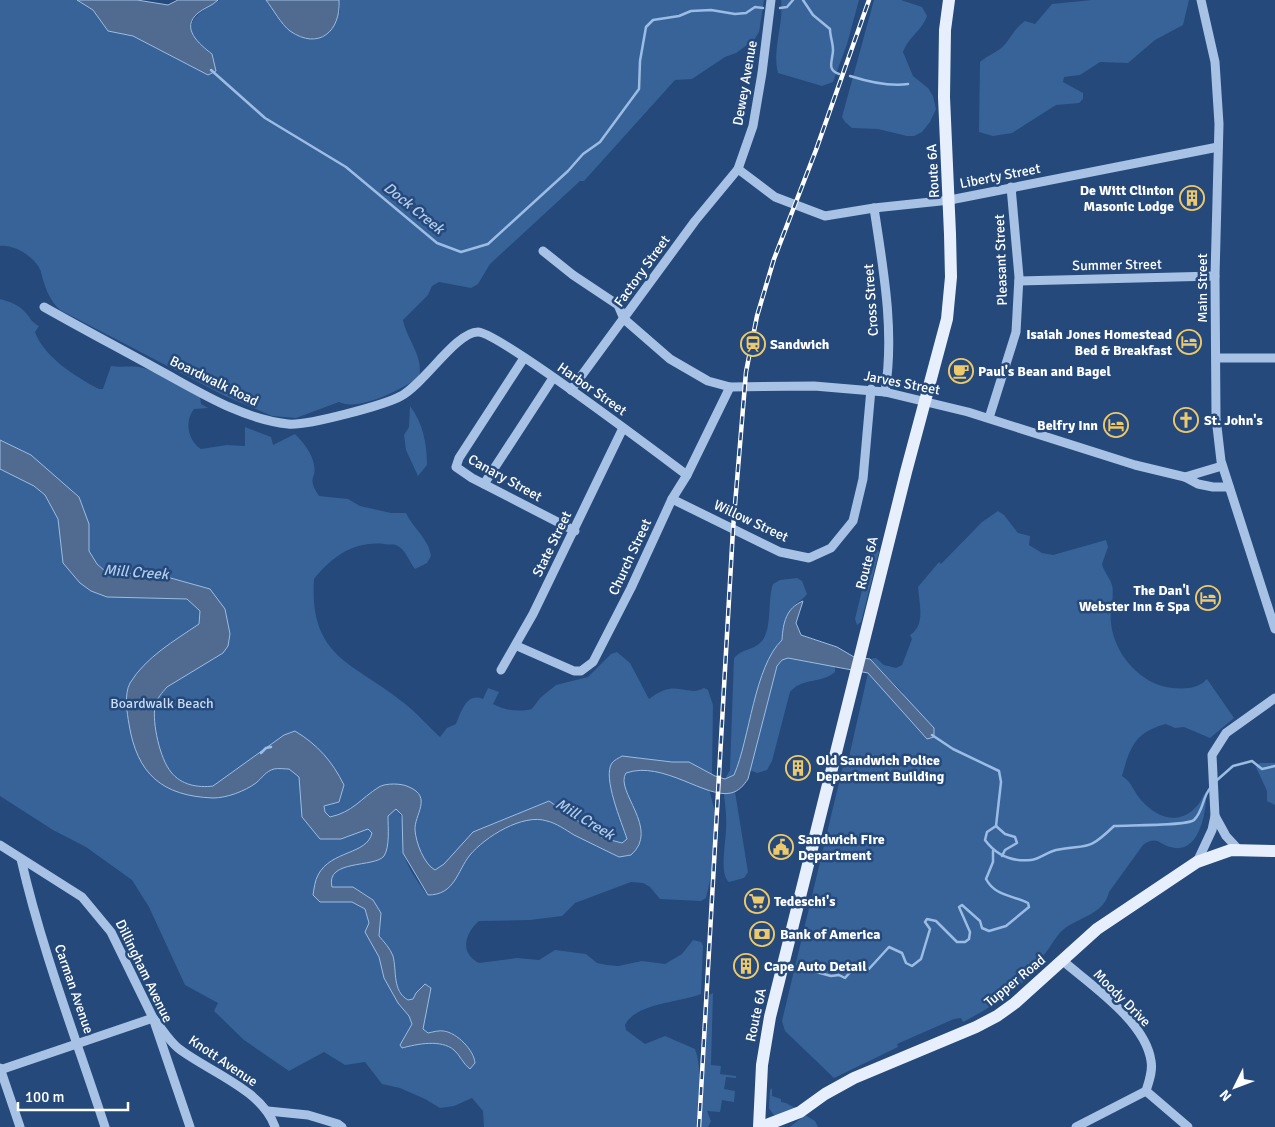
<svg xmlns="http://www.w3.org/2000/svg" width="1275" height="1127" font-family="Signika,sans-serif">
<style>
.green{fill:#386398}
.water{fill:#506b8f;stroke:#9bbde5}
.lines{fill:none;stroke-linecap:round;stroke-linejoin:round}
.stream{stroke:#9bbde5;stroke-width:2.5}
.minor{stroke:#a7c2e4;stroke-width:9}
.major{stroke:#e7effc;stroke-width:12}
.rail-casing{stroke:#fff;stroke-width:4.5}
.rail{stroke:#24497a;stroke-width:2.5;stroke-dasharray:8;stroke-linecap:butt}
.labels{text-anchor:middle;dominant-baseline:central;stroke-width:5;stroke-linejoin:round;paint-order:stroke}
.street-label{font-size:14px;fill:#fff;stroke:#24497a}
.poi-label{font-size:14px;font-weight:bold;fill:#fff;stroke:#24497a;text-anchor:start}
.park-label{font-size:14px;fill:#cadcf4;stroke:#24497a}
.water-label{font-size:15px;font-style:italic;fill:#b2ccec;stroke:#24497a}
</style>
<rect width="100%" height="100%" fill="#24497a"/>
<g class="green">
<path d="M0,0H77L93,10L108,31L133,36L208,75L212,54C191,39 180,25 207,8C211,6 216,1 220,0C234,0 252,0 266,0C278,16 293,42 317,39L340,12L339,0H764L759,32L754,40L736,53L725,57L692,79L675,80L584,181H580L490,264L478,284L471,288L439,282L432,286L428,295L403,320C407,340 424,356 419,377C403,389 358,412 339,402L296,418L272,416L225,396L60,310C49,300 44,285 41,272C37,258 14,244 0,246Z"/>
<path d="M781,0H859L847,44L833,82L822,86L778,73C772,48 784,25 781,0Z"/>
<path d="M874,0H901L922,7L927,16C922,31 908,37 903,52L913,76L928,88L933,96L936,109L930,122L922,132L914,136H907L878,129L852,128L845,122L842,117Z"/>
<path d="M1092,0H1189L1183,25L1155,40L1128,63L1100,62L1080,75L1064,77L1063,82L1083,93V99L1079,103L1056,105L1012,133L993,136L979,132L980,62C987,56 993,54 1000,49C1009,43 1013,29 1025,21L1035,24L1052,4Z"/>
<path d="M0,299C10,302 18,304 25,312C30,317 31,322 39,326L35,332C44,357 76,377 99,389H103L111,366C122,368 133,365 143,368C164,373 181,388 200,397L201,404L208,408L194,409C184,421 188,441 201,449L227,445L245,446V427L271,437L273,445L295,434C303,442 312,453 314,465C317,480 306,476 319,496L348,499L360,506L391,513H406C413,528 429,539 431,556L427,563L415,569C409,562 406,549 396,545C393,544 388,545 384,544C354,541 333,556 314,579C309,658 353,662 404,703C417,713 428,726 440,737L447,728L456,724C461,713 466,692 483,699L488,688L499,692L493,704C505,711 519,712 532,709L540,698L556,685L588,677L611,654L617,652L630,663L649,699C677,677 687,698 704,688L708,690L713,705L712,775L689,762H672L622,756L612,762L610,786L627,839L622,844L603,838L549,801L474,832C471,846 447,880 433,885C412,868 408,841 407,816C406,808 408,804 405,796H395L368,815L383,833V840L377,852L371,857L344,862L329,874L323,882C331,903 359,885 374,912L370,928L374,940L386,959L394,992L413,1013L421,1006L409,1041L402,1048C417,1044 441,1039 454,1050C460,1055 463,1064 470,1069L475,1063C474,1050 456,1032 443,1030C438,1030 432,1032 428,1033L422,1029L431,988L428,985L422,986L414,999L408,1000C392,991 397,971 393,956C390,948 384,942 379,936L381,913L373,900L353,887H331C326,859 374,868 384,856C390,847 388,827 388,816L396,809C406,817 402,838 403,850C404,862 420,886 428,895C453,896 457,871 470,855C483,839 518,817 539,819C557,821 601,848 619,857L631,855C661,829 614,791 626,773C653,764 685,780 709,789L715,812L712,871L706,898L701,901L660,899L650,887L643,883L631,882L575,903L562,916L530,920L479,921C465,933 459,953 479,963L517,958L539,960L555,950L586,954L597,963L607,965L618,966L642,961L665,964L682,954L693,940L701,942L703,946L701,994C678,1003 636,1003 625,1025L626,1030L645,1044L665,1036L695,1049C703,1071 699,1103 697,1127H484L483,1111L472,1098L454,1106L440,1108L425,1099L400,1088L382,1084L365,1062L345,1065L324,1052L289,1071L244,1040L214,1011L218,1003L185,985L149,907L132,880L86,847L53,830L0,796Z"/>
<path d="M410,406C423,423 427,444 427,465L418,476L406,450L404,435L409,427Z"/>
<path d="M998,511L1004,515L1018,533L1030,536L1029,545L1042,553L1053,555L1106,540L1108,547L1102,564C1104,572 1110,578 1112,585C1115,597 1109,611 1111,623C1114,654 1141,685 1172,688C1185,689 1198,689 1207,679L1234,718L1210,738L1184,727L1175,728L1166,724C1135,732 1130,747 1122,776C1132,782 1133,791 1141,800C1156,817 1177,826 1195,808C1200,804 1202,797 1206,792C1207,810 1200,851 1175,848C1160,847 1159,834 1143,845L1109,892C1104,914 1080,917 1064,929C1056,935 1050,949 1042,957L1047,961C1020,986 995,1006 963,1022L961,1018L954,1019L897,1044L898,1047L834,1078L785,1031L782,1021L843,766H847L868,673L904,694L870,659L876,658L884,665L896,668L902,665L912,639L910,635C926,625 919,603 918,587L939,562L941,564L982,522Z"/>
<path d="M877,549L879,552L861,622L857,625L855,619L871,553L873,550Z"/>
<path d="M797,578L802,581L807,594C803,600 799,600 795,605C787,614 783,628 782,640C754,667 750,738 734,775L725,779L730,770L734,658C743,648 753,650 760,643C773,632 767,600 773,584L780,580Z"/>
<path d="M788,658L835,666V672C821,684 803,677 790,692L772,761L767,770L757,773L750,770L777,666L782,660Z"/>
<path d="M1260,763H1275V805L1267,801V791L1256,767Z"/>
<path d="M735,792L748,872L744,878L729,882C719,874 726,842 726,829C727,817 725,805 724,794Z"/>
<path d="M713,993L711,1065L721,1066L720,1074L736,1076V1078L726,1077L724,1089L735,1091L734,1102L722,1100L720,1112L707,1111L711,1121L708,1127H701L708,996Z"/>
<path d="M772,1088V1096L781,1099V1102L786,1103L795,1108L776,1116L773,1114L769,1108L770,1090Z"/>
<path d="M805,1115L815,1121L818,1127H790Z"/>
</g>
<g class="water">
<path d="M77,0H137L168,5L178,0H218C212,6 204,8 198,13C180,28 199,44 212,54L216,71L208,75L133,36L108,31L93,10Z"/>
<path d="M266,0H339C341,31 319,51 290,31C281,24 273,9 266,0Z"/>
<path d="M0,440L31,455L79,497L89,524V551L97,564L106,572L160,575L210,589L225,609L230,634L228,646L223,653L167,687C162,693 157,698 155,706C152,723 160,759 171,772C181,785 198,788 213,786L284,735L295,731C318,745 332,761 344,785L339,802L324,806L325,812L330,817C353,812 360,799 379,787C385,783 402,783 409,787C433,797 414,815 415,830C416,843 424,864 435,870L444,864L473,832L549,801L603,838L622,843L627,839C622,823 602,777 612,763C614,760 619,758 622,756L672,762H689L715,776L725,779L734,775C750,738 754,667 782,640C783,623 786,608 803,601L796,623L801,635L837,647L854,657L870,659L934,728V737L927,739L868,673L788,658L782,660L777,666L748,779C743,786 739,791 731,793C706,799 663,760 626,773C614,791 661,829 631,855L619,857C604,850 589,842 574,835C566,830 556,823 547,821C523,813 485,837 470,855C457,871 455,895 428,895L403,853L402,815L396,809L388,816C388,827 390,847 384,856C375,868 325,859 332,887H353L373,900L381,913L379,936C384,942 390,948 393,956C397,971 392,991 408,1000L413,999L416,993L425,984L431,988L423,1029L428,1033C433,1032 439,1030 444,1031C457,1033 474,1050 475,1063L470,1069C463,1064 460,1055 454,1050C441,1039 417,1044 402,1048L400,1045L412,1024L409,1016L398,1003L384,978L379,957L365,932L369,923L365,909L352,902H320L313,895C314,889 315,880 318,875C331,850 367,855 372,833L368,829L341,839H320L302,817L299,777L289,769C284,769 278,768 274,769C266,771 262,778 256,783C245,791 227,798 213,798C162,796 137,774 129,724C127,713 124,694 130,683C146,657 174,641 199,624L200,611L187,599L107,597L91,591L80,583L63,563L58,519L45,495L34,486L0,469Z"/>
</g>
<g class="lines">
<g class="stream">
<path d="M803,0L813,15L830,29C830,36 833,43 833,50C833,60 826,70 839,74"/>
<path d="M780,8L787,7L793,0"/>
<path d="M211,70L265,118L346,167L437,243L461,252L488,244L568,171L583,154L600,142L639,89L640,61L646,27L653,20L679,16L691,11L711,10L735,14L746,13L755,7L763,8"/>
<path d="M850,76C869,82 889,87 908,84"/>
<path d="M932,735L953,749L999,771L1001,782L996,826L987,832L985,840C996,855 1011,862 1031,860C1040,859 1047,852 1056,850C1089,844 1087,852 1114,826C1128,825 1187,826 1194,820C1204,810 1202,797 1211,787"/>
<path d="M261,753L266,748L271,747"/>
<path d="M1216,781L1233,766L1252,761L1262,769L1275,766"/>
<path d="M996,826L1005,834L1015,837L1017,843L1005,850L1002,856"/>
<path d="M798,967L831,976L839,975L845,978L852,970H868L889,947L902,953L906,963L912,966L921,959L930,929L925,922L927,919L936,921L957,942H965L969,939L970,932L959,907L962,905L980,921L982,928L989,931L1006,926L1029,907L1028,903C1012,895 995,896 986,879L993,862V851"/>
</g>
<g class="minor">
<path d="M1201,0L1215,62L1219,124L1215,276L1216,418L1221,461L1275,629"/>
<path d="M738,169L775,197L825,216L874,208L950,200L1218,147"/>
<path d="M874,208C883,268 895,331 885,392"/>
<path d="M543,251L573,275L618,305L624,319L670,359L708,381L730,387L814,386L885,392L968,412L1135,465L1185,477L1198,484L1213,487H1229"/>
<path d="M1019,281L1215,276"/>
<path d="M44,307C81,328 119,348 157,369C198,391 241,419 288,424C307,426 385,405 401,396C425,383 456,332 478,332C498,332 660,455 687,475"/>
<path d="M524,358L459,458L456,467L472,478L575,531"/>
<path d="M1217,358H1275"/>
<path d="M571,390L695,221L738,169L753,126L762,73L771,0"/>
<path d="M989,418L1016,332L1019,277L1011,187"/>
<path d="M1185,477L1222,466"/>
<path d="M484,484L553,378"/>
<path d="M672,499L780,552L809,558L831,548L853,521L863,479L871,389"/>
<path d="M517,646L574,671H581L593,662L631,588L672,499L687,475L730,387"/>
<path d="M501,670L533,614L623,428"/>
<path d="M1215,816L1226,836L1238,849"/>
<path d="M0,845L82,897L111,932L153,1018L190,1127"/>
<path d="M21,859C42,951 76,1038 105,1127"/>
<path d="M1197,862L1212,830L1215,816L1212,755L1226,733L1275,698"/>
<path d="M1063,961C1091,985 1146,1022 1151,1061C1153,1071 1149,1081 1146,1091L1076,1127"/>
<path d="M0,1068L20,1127"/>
<path d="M0,1070L153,1018C161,1027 168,1040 178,1048C207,1071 262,1089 275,1127"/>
<path d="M1146,1091L1188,1127"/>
<path d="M268,1111L308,1115L338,1124L342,1127"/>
</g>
<g class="major">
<path d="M759,1127L762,1065L770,1017L906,472L947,319L951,277L950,234L944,97L945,30L949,0"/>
<path d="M761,1127L800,1112L825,1094L854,1078L976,1027L997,1016L1015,1003L1097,929L1197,862L1231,850L1275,851"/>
</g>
<defs>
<path id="rail" d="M699,1127L733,529L746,372L757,316L774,259L816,150L869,0"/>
</defs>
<use href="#rail" class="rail-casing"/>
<use href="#rail" class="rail"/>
</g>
<defs>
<symbol id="building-ring" viewBox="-11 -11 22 22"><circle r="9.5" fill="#24497a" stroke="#eec96b" stroke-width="1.5"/><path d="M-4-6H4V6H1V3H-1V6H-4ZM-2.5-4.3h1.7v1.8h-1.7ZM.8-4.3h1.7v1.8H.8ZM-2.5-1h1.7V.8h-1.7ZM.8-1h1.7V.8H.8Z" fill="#eec96b"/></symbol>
<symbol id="hotel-ring" viewBox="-11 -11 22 22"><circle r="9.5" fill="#24497a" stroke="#eec96b" stroke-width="1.5"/><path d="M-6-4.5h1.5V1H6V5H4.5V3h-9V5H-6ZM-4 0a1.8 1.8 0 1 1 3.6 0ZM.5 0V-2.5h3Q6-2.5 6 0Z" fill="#eec96b"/></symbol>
<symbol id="station-ring" viewBox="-11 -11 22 22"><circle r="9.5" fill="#24497a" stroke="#eec96b" stroke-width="1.5"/><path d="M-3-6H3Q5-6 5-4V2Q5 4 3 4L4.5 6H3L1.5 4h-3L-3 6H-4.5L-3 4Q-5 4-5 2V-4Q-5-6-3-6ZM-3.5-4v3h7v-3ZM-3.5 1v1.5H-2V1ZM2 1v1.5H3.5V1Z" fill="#eec96b"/></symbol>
<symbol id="cafe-ring" viewBox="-11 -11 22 22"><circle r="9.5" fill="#24497a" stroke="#eec96b" stroke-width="1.5"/><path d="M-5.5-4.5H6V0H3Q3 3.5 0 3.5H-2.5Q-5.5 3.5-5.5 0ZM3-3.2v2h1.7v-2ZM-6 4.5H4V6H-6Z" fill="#eec96b"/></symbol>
<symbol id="church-ring" viewBox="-11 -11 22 22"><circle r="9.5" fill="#24497a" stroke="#eec96b" stroke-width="1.5"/><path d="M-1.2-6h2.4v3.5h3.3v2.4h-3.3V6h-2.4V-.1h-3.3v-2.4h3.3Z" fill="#eec96b"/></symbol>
<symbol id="civic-ring" viewBox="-11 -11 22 22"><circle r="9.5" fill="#24497a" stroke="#eec96b" stroke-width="1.5"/><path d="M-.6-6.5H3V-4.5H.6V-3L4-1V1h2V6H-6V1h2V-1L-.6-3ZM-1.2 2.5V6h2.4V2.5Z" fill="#eec96b"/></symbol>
<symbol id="supermarket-ring" viewBox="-11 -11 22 22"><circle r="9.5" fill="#24497a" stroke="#eec96b" stroke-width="1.5"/><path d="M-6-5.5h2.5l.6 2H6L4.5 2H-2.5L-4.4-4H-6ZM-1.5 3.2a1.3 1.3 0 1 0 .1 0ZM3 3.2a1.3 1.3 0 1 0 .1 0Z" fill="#eec96b"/></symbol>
<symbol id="bank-ring" viewBox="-11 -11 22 22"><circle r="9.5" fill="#24497a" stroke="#eec96b" stroke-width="1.5"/><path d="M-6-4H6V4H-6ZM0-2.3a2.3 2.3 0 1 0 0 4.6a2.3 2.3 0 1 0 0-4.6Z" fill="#eec96b"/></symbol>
</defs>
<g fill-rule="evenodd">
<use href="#building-ring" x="1178" y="184" width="28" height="28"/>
<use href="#hotel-ring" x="1175" y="328" width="28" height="28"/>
<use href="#station-ring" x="739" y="330" width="28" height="28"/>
<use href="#cafe-ring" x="947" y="357" width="28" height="28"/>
<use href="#church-ring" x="1172" y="406" width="28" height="28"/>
<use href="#hotel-ring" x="1102" y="411" width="28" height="28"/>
<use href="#hotel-ring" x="1194" y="584" width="28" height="28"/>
<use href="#building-ring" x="784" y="754" width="28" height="28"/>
<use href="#civic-ring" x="767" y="833" width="28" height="28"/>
<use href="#supermarket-ring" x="743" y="887" width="28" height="28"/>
<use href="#bank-ring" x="748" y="920" width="28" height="28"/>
<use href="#building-ring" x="732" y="952" width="28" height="28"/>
</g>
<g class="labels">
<g class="street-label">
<text transform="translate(745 83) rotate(-80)">Dewey Avenue</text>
<text transform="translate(933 171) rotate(-93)">Route 6A</text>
<text transform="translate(1000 176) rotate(-11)">Liberty Street</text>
<text transform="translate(1001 260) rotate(-92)">Pleasant Street</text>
<text transform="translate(1117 265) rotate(-1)">Summer Street</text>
<text transform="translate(642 271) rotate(-54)">Factory Street</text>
<text transform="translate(1202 288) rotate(-90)">Main Street</text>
<text transform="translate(871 300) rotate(-94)">Cross Street</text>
<text transform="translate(214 381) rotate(26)">Boardwalk Road</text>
<text transform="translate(902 383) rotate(11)">Jarves Street</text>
<text transform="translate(592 389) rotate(35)">Harbor Street</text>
<text transform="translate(505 478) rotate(29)">Canary Street</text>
<text transform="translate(751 521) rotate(25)">Willow Street</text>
<text transform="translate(552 544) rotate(-64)">State Street</text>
<text transform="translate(630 557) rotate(-65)">Church Street</text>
<text transform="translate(867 563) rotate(-76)">Route 6A</text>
<text transform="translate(144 971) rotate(64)">Dillingham Avenue</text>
<text transform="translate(1015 981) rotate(-39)">Tupper Road</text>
<text transform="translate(74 989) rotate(71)">Carman Avenue</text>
<text transform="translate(1122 998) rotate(45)">Moody Drive</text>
<text transform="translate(756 1015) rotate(-78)">Route 6A</text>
<text transform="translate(223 1061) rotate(34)">Knott Avenue</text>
</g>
<g class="poi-label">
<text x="1174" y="190" text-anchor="end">De Witt Clinton<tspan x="1174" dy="16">Masonic Lodge</tspan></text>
<text x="1172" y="334" text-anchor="end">Isaiah Jones Homestead<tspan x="1172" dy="16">Bed &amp; Breakfast</tspan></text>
<text x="770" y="344">Sandwich</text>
<text x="978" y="371">Paul's Bean and Bagel</text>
<text x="1204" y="420">St. John's</text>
<text x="1098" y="425" text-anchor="end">Belfry Inn</text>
<text x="1190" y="590" text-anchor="end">The Dan'l<tspan x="1190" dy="16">Webster Inn &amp; Spa</tspan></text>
<text x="816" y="760">Old Sandwich Police<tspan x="816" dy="16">Department Building</tspan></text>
<text x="798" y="839">Sandwich FIre<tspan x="798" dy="16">Department</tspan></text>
<text x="774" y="901">Tedeschi's</text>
<text x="780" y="934">Bank of America</text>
<text x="764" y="966">Cape Auto Detail</text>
</g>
<g class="park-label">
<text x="162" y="703">Boardwalk Beach</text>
</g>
<g class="water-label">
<text transform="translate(414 208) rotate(39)">Dock Creek</text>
<text transform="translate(136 572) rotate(4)">Mill Creek</text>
<text transform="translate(585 819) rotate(31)">Mill Creek</text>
</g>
</g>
<g transform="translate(1235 1087) rotate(228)" stroke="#24497a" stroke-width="4" paint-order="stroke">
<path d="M0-4L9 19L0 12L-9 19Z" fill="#ffffff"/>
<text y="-8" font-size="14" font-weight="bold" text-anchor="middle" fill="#ffffff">N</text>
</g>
<path d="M18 1102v8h110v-8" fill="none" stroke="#ffffff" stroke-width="2.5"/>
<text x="25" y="1102" font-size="15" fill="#ffffff" stroke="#24497a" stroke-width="4" paint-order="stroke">100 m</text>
</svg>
